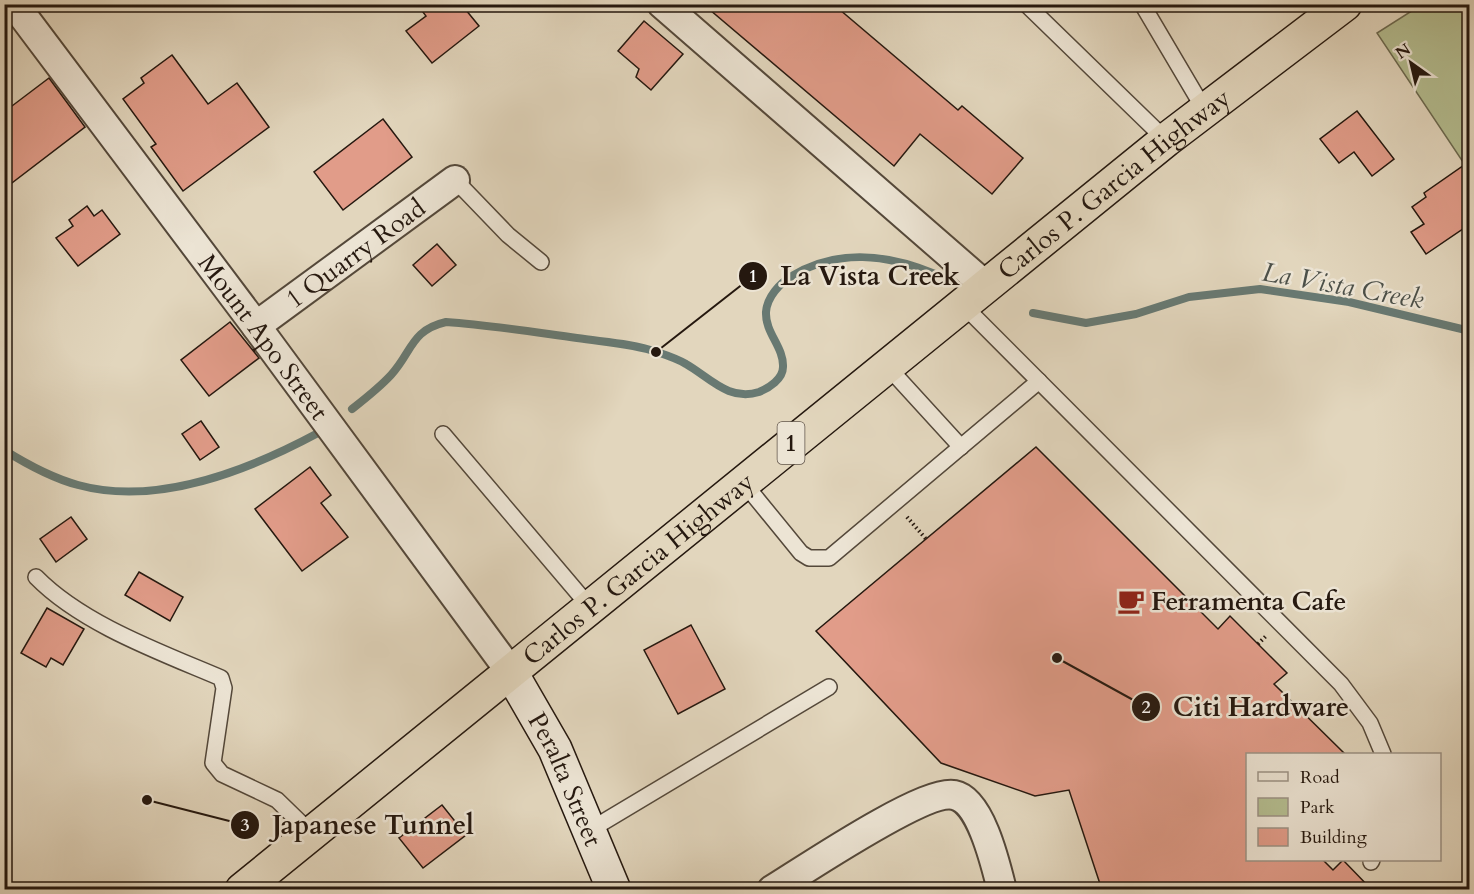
<svg xmlns="http://www.w3.org/2000/svg" width="1474" height="894" font-family="Cardo,serif">
<style>
.green{fill:#b4bd90;stroke:#6c6a50;stroke-width:1.5}
.lines{fill:none;stroke-linecap:round;stroke-linejoin:round}
.stream{stroke:#687972;stroke-width:8}
.building{fill:#e19c89;stroke:#25180f;stroke-width:1.5}
.lane-casing{stroke:#54483a;stroke-width:18}
.street-casing{stroke:#54483a;stroke-width:32}
.secondary-casing{stroke:#25180f;stroke-width:36}
.highway-casing{stroke:#25180f;stroke-width:36}
.path{stroke:#25180f;stroke-width:4;stroke-dasharray:1.5 3;stroke-linecap:butt}
.lane{stroke:#ece4d4;stroke-width:15}
.street{stroke:#ece4d4;stroke-width:28}
.secondary{stroke:#ece4d4;stroke-width:33}
.highway{stroke:#e2d6bd;stroke-width:33}
.labels{text-anchor:middle;dominant-baseline:central;stroke-width:5;stroke-linejoin:round;paint-order:stroke}
.shield{fill:#ece4d4;stroke:#61554a;stroke-width:1.5}
.shield-label{font-size:24px;font-weight:bold;fill:#25180f}
.street-label{font-size:26px;fill:#25180f;stroke:#ece4d4}
.poi-label{font-size:26px;font-weight:bold;fill:#25180f;stroke:#ece4d4;text-anchor:start}
.water-label{font-size:27px;font-style:italic;fill:#4c5049;stroke:#ece4d4}
.leader{fill:none;stroke:#25180f;stroke-width:2}
.callout-dot{fill:#25180f;stroke:#ece4d4;stroke-width:2}
.mark-label{font-size:18px;text-anchor:middle;font-weight:bold;fill:#fff}
.callout-label{font-size:27px;text-anchor:middle;font-weight:bold;fill:#25180f;stroke:#ece4d4;stroke-width:5;stroke-linejoin:round;paint-order:stroke}
</style>
<rect width="100%" height="100%" fill="#e2d6bd"/>
<filter id="stains"><feTurbulence type="fractalNoise" baseFrequency=".00333" numOctaves="4"/><feColorMatrix values="0 0 0 0 .2 0 0 0 0 .09 0 0 0 0 .02 0 0 0 .5 -.17"/></filter>
<radialGradient id="worn" r=".72"><stop offset=".6" stop-color="#630" stop-opacity="0"/><stop offset="1" stop-color="#630" stop-opacity=".3"/></radialGradient>
<path class="green" d="M1421,5H1469V171L1377,33Z"/>
<g class="lines">
<g class="stream">
<path d="M1033,313L1086,323L1136,314L1189,297L1260,289L1349,302L1470,331"/>
<path d="M352,409C366,398 379,388 391,375C412,352 411,330 446,322C490,325 533,332 577,338C603,342 631,343 657,352C666,355 678,359 686,364C709,377 729,402 759,392C769,388 783,379 783,367C784,347 765,333 766,312C767,297 780,283 792,276C838,248 887,254 935,274"/>
<path d="M4,450C28,465 52,478 78,485C158,507 249,470 318,433"/>
</g>
</g>
<g class="building">
<path d="M417,4H461L479,26L432,63L406,31L426,16Z"/>
<path d="M703,4H833L958,110L962,106L1023,158L992,194L920,134L894,166Z"/>
<path d="M644,21L683,54L651,90L636,77L639,69L618,51Z"/>
<path d="M172,55L208,104L237,83L269,127L183,191L151,147L156,144L123,99L144,83L141,78Z"/>
<path d="M49,78L85,127L4,189V112Z"/>
<path d="M1357,111L1394,159L1372,176L1354,152L1339,163L1320,139Z"/>
<path d="M383,119L412,157L343,210L314,172Z"/>
<path d="M1470,161V224L1426,254L1411,232L1424,224L1412,207L1426,197L1424,193Z"/>
<path d="M87,206L94,216L102,210L120,234L78,266L56,238L73,226L69,220Z"/>
<path d="M437,244L456,265L432,286L413,265Z"/>
<path d="M230,322L259,358L209,396L181,360Z"/>
<path d="M201,421L219,447L200,460L182,434Z"/>
<path d="M1036,447L1218,629L1230,616L1287,673L1274,684L1345,754H1248V860H1323L1333,870L1343,860L1372,890H1102L1069,790L1035,796L941,763L816,631Z"/>
<path d="M310,467L331,495L321,503L348,537L302,571L255,509Z"/>
<path d="M71,517L87,539L56,562L40,539Z"/>
<path d="M139,572L183,597L170,621L125,595Z"/>
<path d="M47,608L84,629L63,665L51,658L46,667L21,653Z"/>
<path d="M691,625L725,689L678,714L644,650Z"/>
<path d="M442,805L466,835L423,868L399,838Z"/>
</g>
<g class="lines">
<defs>
<g id="lane">
<path d="M1026,4L1166,140"/>
<path d="M1142,4L1204,109"/>
<path d="M455,180L508,235L541,262"/>
<path d="M962,304L1341,684L1370,723L1383,754"/>
<path d="M887,366L961,447"/>
<path d="M443,434L589,606"/>
<path d="M743,482L801,553L809,558H829L1039,381"/>
<path d="M36,577C82,624 160,652 221,678L224,688L213,763L222,774L277,800L311,833"/>
<path d="M590,830L829,687"/>
<path d="M1371,862L1372,860"/>
</g>
<g id="street">
<path id="s1" d="M14,4L256,326L510,671"/>
<path d="M662,4L986,286"/>
<path id="s2" d="M256,326L455,180"/>
<path d="M772,890C803,871 924,789 954,795C981,800 996,866 1002,890"/>
</g>
<g id="secondary">
<path id="s3" d="M510,671L555,749L614,890"/>
</g>
<g id="highway">
<path id="s4" d="M242,890L1166,140L1345,4"/>
</g>
</defs>
<use href="#lane" class="lane-casing"/>
<use href="#street" class="street-casing"/>
<use href="#secondary" class="secondary-casing"/>
<use href="#highway" class="highway-casing"/>
<g class="path">
<path d="M907,517L926,539"/>
<path d="M1258,644L1266,636"/>
</g>
<use href="#lane" class="lane"/>
<use href="#street" class="street"/>
<use href="#secondary" class="secondary"/>
<use href="#highway" class="highway"/>
</g>
<defs>
<symbol id="cafe-bare" viewBox="-9 -9 18 18"><path d="M-5.5-4.5H6V0H3Q3 3.5 0 3.5H-2.5Q-5.5 3.5-5.5 0ZM3-3.2v2h1.7v-2ZM-6 4.5H4V6H-6Z" fill="#8f2418" stroke="#ece4d4" stroke-width="2.5" paint-order="stroke"/></symbol>
</defs>
<g fill-rule="evenodd">
<use href="#cafe-bare" x="1112" y="582" width="38" height="38"/>
</g>
<g class="labels">
<rect class="shield" x="777.5" y="422" width="27" height="42" rx="4.5"/>
<g class="shield-label">
<text x="791" y="443">1</text>
</g>
<g class="street-label">
<text stroke="none"><textPath href="#s4" startOffset="1122">Carlos P. Garcia Highway</textPath></text>
<text stroke="none"><textPath href="#s2" startOffset="123">1 Quarry Road</textPath></text>
<text stroke="none"><textPath href="#s1" startOffset="416">Mount Apo Street</textPath></text>
<text stroke="none"><textPath href="#s4" startOffset="510">Carlos P. Garcia Highway</textPath></text>
<text stroke="none"><textPath href="#s3" startOffset="122">Peralta Street</textPath></text>
</g>
<g class="poi-label">
<text x="1151" y="601">Ferramenta Cafe</text>
</g>
<g class="water-label">
<text transform="translate(1343 286) rotate(10)">La Vista Creek</text>
</g>
</g>
<path class="leader" d="M656 352L753 276M1057 658L1146 707M147 800L245 825"/>
<g class="callout-dot">
<circle cx="656" cy="352" r="6"/>
<circle cx="1057" cy="658" r="6"/>
<circle cx="147" cy="800" r="6"/>
<circle cx="753" cy="276" r="15"/>
<circle cx="1146" cy="707" r="15"/>
<circle cx="245" cy="825" r="15"/>
</g>
<g class="mark-label">
<text x="753" y="282">1</text>
<text x="1146" y="713">2</text>
<text x="245" y="831">3</text>
</g>
<g class="callout-label">
<text x="870" y="285">La Vista Creek</text>
<text x="1261" y="716">Citi Hardware</text>
<text x="373" y="834">Japanese Tunnel</text>
</g>
<rect width="1474" height="894" fill="none" stroke="#e2d6bd" stroke-width="24"/>
<rect x="6" y="6" width="1462" height="882" fill="none" stroke="#25180f" stroke-width="3"/>
<rect x="12" y="12" width="1450" height="870" fill="none" stroke="#25180f" stroke-width="1.5"/>
<rect x="1246" y="753" width="195" height="108" fill="#ece4d4" stroke="#9c9285" stroke-width="1.5"/>
<rect x="1258" y="772" width="30" height="9" fill="#ece4d4" stroke="#9c9285" stroke-width="1.5"/>
<text x="1300" y="783" font-size="18" fill="#25180f">Road</text>
<rect x="1258" y="798" width="30" height="18" fill="#b4bd90" stroke="#9c9285" stroke-width="1.5"/>
<text x="1300" y="813" font-size="18" fill="#25180f">Park</text>
<rect x="1258" y="828" width="30" height="18" fill="#e19c89" stroke="#9c9285" stroke-width="1.5"/>
<text x="1300" y="843" font-size="18" fill="#25180f">Building</text>
<g transform="translate(1411 63) rotate(326)" stroke="#ece4d4" stroke-width="4.5" paint-order="stroke">
<path d="M0-4.5L10 22L0 15L-10 22Z" fill="#25180f"/>
<text y="-9" font-size="16" font-weight="bold" text-anchor="middle" fill="#25180f">N</text>
</g>
<rect width="100%" height="100%" filter="url(#stains)"/>
<rect width="100%" height="100%" fill="url(#worn)"/>
</svg>
